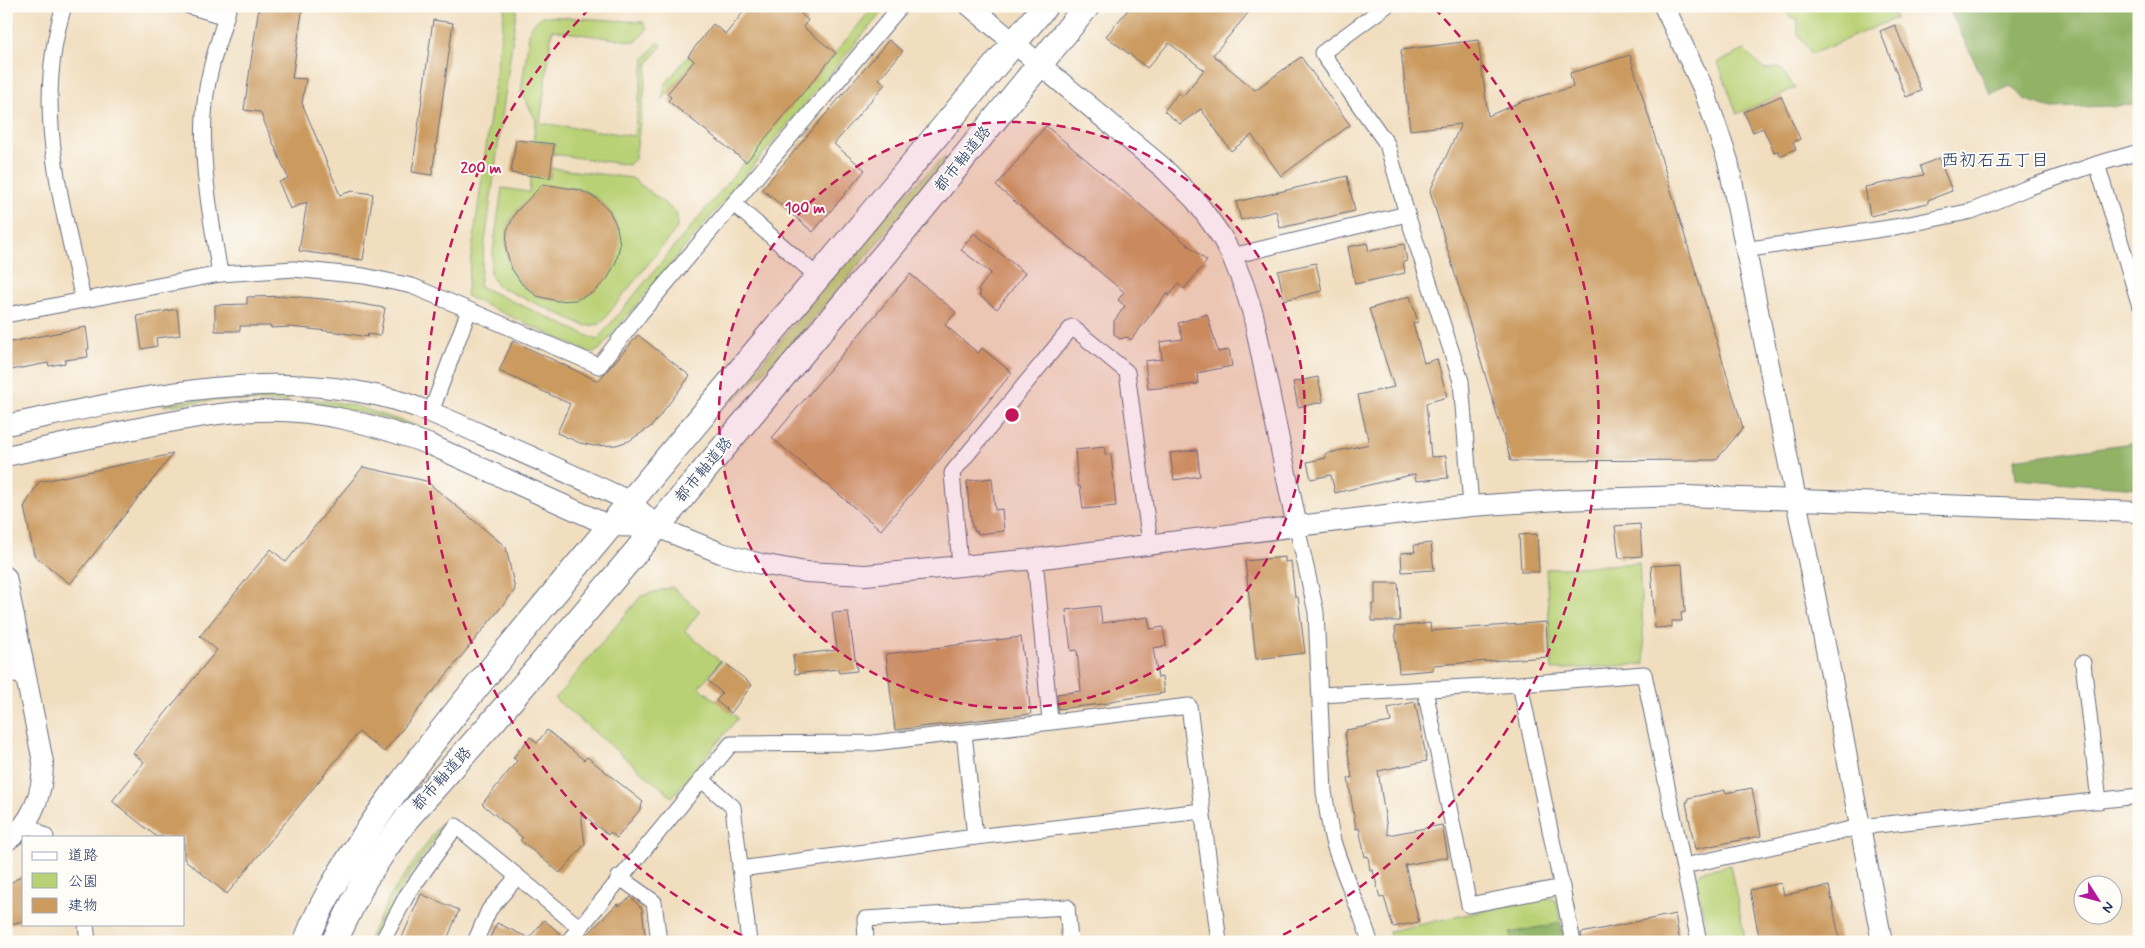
<svg xmlns="http://www.w3.org/2000/svg" width="2145" height="948" font-family="Mynerve,'Klee One',sans-serif">
<style>
.green{fill:#b9d175;stroke:#6a806a;fill-rule:evenodd}
.forest{fill:#92b366;stroke:#567162}
.building{fill:#cb9a5e}
.lines{fill:none;stroke-linecap:round;stroke-linejoin:round}
.minor-casing{stroke:#666c80;stroke-width:17}
.tertiary-casing{stroke:#666c80;stroke-width:22}
.primary-casing{stroke:#666c80;stroke-width:27}
.minor{stroke:#fff;stroke-width:15}
.tertiary{stroke:#fff;stroke-width:20}
.primary{stroke:#fff;stroke-width:25}
.ring{fill:none;stroke:#c2185b;stroke-width:2.5;stroke-dasharray:9 6}
.labels{text-anchor:middle;dominant-baseline:central;stroke-width:4;stroke-linejoin:round;paint-order:stroke}
.street-label{font-size:16px;fill:#1b2f5e;stroke:#fdfcf7}
.neighbourhood-label{font-size:18px;fill:#1b2f5e;stroke:#fdfcf7}
.centre{fill:#c2185b;stroke:#fdfcf7;stroke-width:2.5}
.ring-label{font-size:15px;text-anchor:middle;font-weight:bold;fill:#c2185b;stroke:#fdfcf7;stroke-width:4;stroke-linejoin:round;paint-order:stroke}
</style>
<rect width="100%" height="100%" fill="#fdfcf7"/>
<filter id="ink" filterUnits="userSpaceOnUse"><feTurbulence type="fractalNoise" baseFrequency=".02" numOctaves="2"/><feDisplacementMap in="SourceGraphic" scale="10" xChannelSelector="R" yChannelSelector="G"/><feConvolveMatrix kernelMatrix="1 2 1 2 8 2 1 2 1" color-interpolation-filters="sRGB"/></filter>
<filter id="wash" filterUnits="userSpaceOnUse"><feTurbulence type="fractalNoise" baseFrequency=".0096" numOctaves="4" result="noise"/><feDisplacementMap in="SourceGraphic" scale="20" xChannelSelector="R" yChannelSelector="G"/><feGaussianBlur stdDeviation="1.12" result="paint"/><feColorMatrix in="noise" values="0 0 0 0 0 0 0 0 0 0 0 0 0 0 0 0 0 1.4 0 .05"/><feComposite in="paint" operator="in"/></filter>
<g filter="url(#wash)">
<rect width="100%" height="100%" fill="#f1debf"/>
<g class="green">
<path d="M505,6H517L479,286L597,340L874,6H887L599,350L590,353L466,296Z"/>
<path d="M1784,6H1905L1894,11L1896,18L1812,54L1798,34V19L1791,18Z"/>
<path d="M542,16L643,22L647,29L636,42L552,30L540,123L634,136L644,60L658,42L662,45L648,63L635,159L629,165L553,154L554,144L533,142L536,120L521,92L530,27Z"/>
<path d="M1745,50L1765,70L1780,67L1795,88L1737,114L1718,62Z"/>
<path d="M688,56L694,61L662,100L665,85Z"/>
<path d="M944,158L947,160L794,342L733,401L731,400L885,213Z"/>
<path d="M551,168L632,178L677,213V228L600,324L586,326L497,286L490,273L502,188L529,192L531,175L550,178ZM562,187C568,188 575,188 580,190C650,214 617,318 545,298C530,294 515,281 510,265C496,223 520,195 562,187Z"/>
<path d="M220,396H285L289,398L287,402L217,400L164,406L163,404Z"/>
<path d="M305,398L353,405L420,427L419,429L374,415L306,402Z"/>
<path d="M1639,563L1645,664L1552,670L1546,569Z"/>
<path d="M672,587L700,611L685,631L721,662L699,687L738,718L672,797L555,699L641,596Z"/>
<path d="M441,823L444,826L406,880L373,942H367L391,895Z"/>
<path d="M1730,865L1746,942H1709L1696,878L1702,871Z"/>
<path d="M1549,897L1557,902L1564,942H1392L1389,931Z"/>
</g>
<g class="forest">
<path d="M1950,6H2139V105L2052,108L2026,100L2010,86L1991,95L1949,9Z"/>
<path d="M2139,442V488L2016,479L2014,459Z"/>
<path d="M1561,923L1564,942H1512L1510,933Z"/>
</g>
<g id="blocks">
<g class="building">
<path d="M259,6H303L292,78L306,79L302,103L340,195L352,191L373,194L363,260L299,251L307,202L290,209L279,182L288,178L260,112L244,110Z"/>
<path d="M748,6H797L802,15L808,20L803,27L836,53L746,162L668,101L671,97L667,94L694,61L688,56L713,24L726,34Z"/>
<path d="M1131,6H1254L1213,55L1255,90L1301,57L1350,125L1281,176L1252,135L1231,151L1201,109L1180,124L1164,111L1178,93L1183,96L1204,70L1169,43L1147,68L1106,36Z"/>
<path d="M433,20L453,23L432,175L412,172Z"/>
<path d="M1895,25L1921,91L1906,97L1880,31Z"/>
<path d="M889,40L903,51L879,79L885,84L834,144L865,170L813,232L762,189Z"/>
<path d="M1478,40L1488,116L1523,101L1573,87L1570,73L1630,55L1743,428L1716,460L1511,461L1430,191L1461,124L1410,130L1401,50Z"/>
<path d="M1781,96L1800,139L1793,142L1796,149L1780,156L1778,151L1774,152L1763,128L1753,132L1744,112Z"/>
<path d="M1046,126L1207,261L1184,289L1178,284L1169,296L1168,292L1131,340L1127,337L1120,339L1114,334V321L1125,306L1118,300L1124,292L996,186Z"/>
<path d="M516,140L554,144L550,178L511,173Z"/>
<path d="M1939,158L1952,191L1928,200V203L1870,216L1865,187L1924,175L1920,166Z"/>
<path d="M1347,176L1355,211L1280,228L1276,211L1241,220L1236,202Z"/>
<path d="M543,184L580,190L596,198L609,210L617,227L620,245L616,262L608,278L594,292L576,300L557,301L537,296L522,284L511,268L506,249L507,230L516,212Z"/>
<path d="M974,233L1025,273L997,309L979,295L981,292L978,290L991,273L961,250Z"/>
<path d="M1367,243L1369,251L1404,244L1407,261L1403,262L1405,273L1355,284L1348,247Z"/>
<path d="M1316,263L1322,291L1284,300L1278,271Z"/>
<path d="M910,274L956,312L945,325L978,353L982,348L1012,373L881,530L772,438Z"/>
<path d="M290,296L344,301L385,308L380,336L368,334L367,337L337,332L291,327L271,328V326H240V331H215V305L247,304V297Z"/>
<path d="M1410,296L1418,322L1413,323L1424,363L1437,359L1447,397L1426,403L1431,457L1446,456L1448,478L1416,481L1415,474L1335,493L1331,475L1311,479L1307,462L1326,458L1325,454L1369,444L1358,395L1394,387L1369,309Z"/>
<path d="M177,309L180,335L156,338L157,346L142,349L137,316Z"/>
<path d="M1207,314L1218,352L1229,350L1232,366L1197,373L1198,384L1148,389L1145,361L1162,359L1160,342L1183,339L1178,323Z"/>
<path d="M86,327L89,349H87L88,357L65,360V363L49,366L48,363L6,371V343Z"/>
<path d="M638,335L690,376L652,426L629,441L616,445L594,446L580,443L557,433L570,404L499,371L513,341L598,381Z"/>
<path d="M1318,377L1323,402L1298,407L1293,382Z"/>
<path d="M1105,447V455L1111,454L1116,506L1083,509L1080,486L1078,487L1075,450Z"/>
<path d="M1197,450L1200,476L1174,480L1170,453Z"/>
<path d="M173,454L70,584L34,555L24,507L39,482Z"/>
<path d="M363,467L426,481L506,547L515,590L384,752L359,732L227,894L184,859V837H157L112,801L144,762L133,753L217,650L200,636L271,549L286,562Z"/>
<path d="M992,478L995,510L1002,509L1004,531L978,534L977,531H974V527H972L970,510H969L967,481Z"/>
<path d="M1640,524L1642,556L1619,558L1615,526Z"/>
<path d="M1537,534L1539,572H1521L1519,535Z"/>
<path d="M1431,543L1434,570L1402,572L1401,553L1415,552L1414,545Z"/>
<path d="M1285,557V562L1291,561L1295,597H1298L1305,653L1256,659L1245,561Z"/>
<path d="M1682,564L1685,612L1681,613L1682,621H1672V627L1655,628L1651,566Z"/>
<path d="M1375,583H1398L1400,621H1372V604H1375Z"/>
<path d="M1100,606L1102,623L1148,617L1150,629L1163,627L1166,646L1153,648L1158,678L1162,677L1164,693L1110,701V703L1058,709L1057,694L1081,691L1077,650L1071,651L1066,610Z"/>
<path d="M848,612L857,671L839,673L838,669L795,674L793,655L837,650L832,613Z"/>
<path d="M1546,622L1548,657L1433,665V670L1399,673L1395,627L1430,623L1431,631Z"/>
<path d="M1021,637L1031,714L895,730L886,654Z"/>
<path d="M724,662L752,685L731,713L716,701L722,693L708,681Z"/>
<path d="M1415,702L1427,761L1378,771L1388,835L1442,825L1448,857L1405,865L1419,922L1393,927L1384,897L1380,898L1373,870L1370,871L1368,856L1365,857L1359,828L1356,829L1348,778H1352L1345,733L1347,732L1346,730L1391,722L1388,708Z"/>
<path d="M547,730L584,760L587,757L643,802L641,806L642,807L617,838L610,832L608,835L581,813L585,844L560,873L520,840L523,838L482,804L517,761L513,758L530,737L537,743Z"/>
<path d="M1752,788L1761,836L1695,849L1686,802H1688V798L1725,790V793Z"/>
<path d="M24,874V921L6,925V886Z"/>
<path d="M1781,883L1784,895L1829,886L1840,942H1760L1750,890Z"/>
<path d="M421,894L459,910L446,942H400Z"/>
<path d="M631,897L642,909L646,942H580L617,904L619,906Z"/>
<path d="M1675,914L1680,942H1582L1581,933Z"/>
<path d="M544,920L562,935L559,942H488L497,923L529,938Z"/>
</g>
</g>
</g>
<g filter="url(#ink)">
<use href="#blocks" fill-opacity="0" stroke="#666c80" stroke-width="1"/>
<g class="lines">
<defs>
<g id="minor">
<path d="M64,6C32,108 62,200 83,300"/>
<path d="M189,6L226,17"/>
<path d="M1386,6L1322,53L1387,144L1407,214"/>
<path d="M2097,164L2139,303"/>
<path d="M734,204L817,276"/>
<path d="M1744,250L1895,227L1972,211L2027,188L2097,164L2139,152"/>
<path d="M1232,256L1407,214L1461,381L1471,506"/>
<path d="M220,274C211,217 199,160 205,103C208,70 220,38 229,6"/>
<path d="M6,315L220,274L294,269L364,276L412,286L469,310"/>
<path d="M431,412L469,310L599,366L640,314L901,6"/>
<path d="M1297,527L1316,612L1324,792C1327,808 1329,825 1333,841C1343,875 1360,907 1370,942"/>
<path d="M1035,559L1050,721"/>
<path d="M960,566L952,473L1072,327L1127,372L1150,543"/>
<path d="M2083,663L2099,801"/>
<path d="M6,677L24,673"/>
<path d="M1520,684L1573,942"/>
<path d="M1425,690L1469,905L1562,887"/>
<path d="M1320,695L1520,684L1644,674L1699,942"/>
<path d="M964,733L975,837"/>
<path d="M701,779L733,807L749,942"/>
<path d="M26,823L46,837"/>
<path d="M1684,866L1860,827L2139,796"/>
<path d="M740,869L975,837L1202,811"/>
<path d="M619,877L654,902L659,942"/>
<path d="M86,924L88,942"/>
<path d="M382,942L407,895L456,826L579,927"/>
<path d="M475,942L489,910L517,877"/>
<path d="M568,942L731,744L873,743L1189,706L1219,942"/>
<path d="M866,942L865,919L1067,907L1070,942"/>
</g>
<g id="tertiary">
<path d="M970,6L1162,167L1196,201L1221,236L1232,256L1244,286L1253,314L1297,527"/>
<path d="M1664,6L1704,90L1728,161L1833,684L1882,942"/>
<path d="M6,425C130,400 254,367 380,396C418,405 454,422 489,438C537,459 584,480 631,502L657,527L721,553L761,564L806,572L866,575L1035,559L1394,514L1471,506L1560,500L1685,496L2139,512"/>
<path d="M6,456C57,445 108,434 159,424C191,418 223,412 257,411C316,408 376,425 431,445L610,526L657,527"/>
<path d="M6,577L43,762C43,792 33,824 6,841"/>
</g>
<g id="primary">
<path d="M306,942C324,894 355,849 384,807C438,732 497,662 556,591C718,395 882,201 1045,6"/>
<path d="M334,942L365,879L387,846L408,817L495,719L657,527L892,246L1087,6"/>
</g>
</defs>
<use href="#minor" class="minor-casing"/>
<use href="#tertiary" class="tertiary-casing"/>
<use href="#primary" class="primary-casing"/>
<use href="#minor" class="minor"/>
<use href="#tertiary" class="tertiary"/>
<use href="#primary" class="primary"/>
</g>
</g>
<circle cx="1012" cy="415" r="293" fill="#c2185b" fill-opacity=".12"/>
<g class="ring">
<circle cx="1012" cy="415" r="293"/>
<path d="M755 942A586 586 0 0 1 590 8M1434 8A586 586 0 0 1 1269 942"/>
</g>
<g class="labels">
<g class="street-label">
<text transform="translate(963 159) rotate(-51)">都市軸道路</text>
<text transform="translate(704 470) rotate(-50)">都市軸道路</text>
<text transform="translate(442 779) rotate(-48)">都市軸道路</text>
</g>
<g class="neighbourhood-label">
<text x="1995" y="161">西初石五丁目</text>
</g>
</g>
<circle cx="1012" cy="415" r="8" class="centre"/>
<g class="ring-label">
<text x="481" y="173">200 m</text>
<text x="805" y="213">100 m</text>
</g>
<rect width="2145" height="948" fill="none" stroke="#fdfcf7" stroke-width="25"/>
<rect x="22" y="836" width="162" height="90" fill="#fdfcf7" stroke="#a3aaba"/>
<rect x="32" y="852" width="25" height="8" fill="#ffffff" stroke="#a3aaba"/>
<text x="68" y="860" font-size="15" fill="#1b2f5e">道路</text>
<rect x="32" y="873" width="25" height="15" fill="#b9d175" stroke="#a3aaba"/>
<text x="68" y="886" font-size="15" fill="#1b2f5e">公園</text>
<rect x="32" y="898" width="25" height="15" fill="#cb9a5e" stroke="#a3aaba"/>
<text x="68" y="910" font-size="15" fill="#1b2f5e">建物</text>
<g transform="translate(2098 900) rotate(126)"><circle r="24" fill="#fdfcf7" stroke="#a3aaba"/>
<path d="M0-4L9 19L0 12L-9 19Z" fill="#b5179e"/>
<text y="-8" font-size="14" font-weight="bold" text-anchor="middle" fill="#1b2f5e">N</text>
</g>
</svg>
